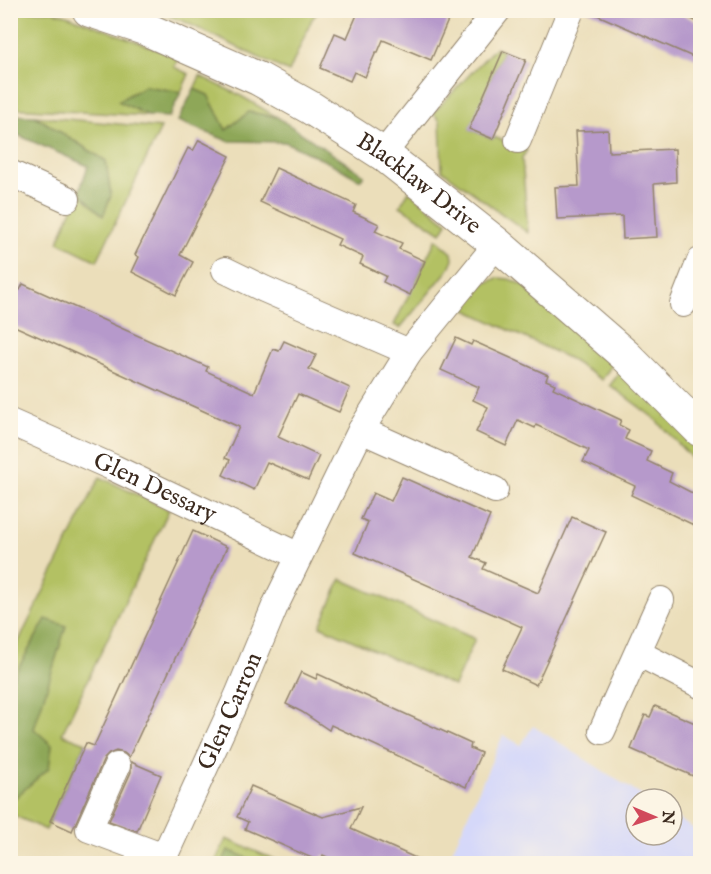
<svg xmlns="http://www.w3.org/2000/svg" width="711" height="874" font-family="'IM FELL English',serif">
<style>
.built{fill:#d5d8f9}
.green{fill:#b3c163;stroke:#777640;stroke-width:1.5}
.forest{fill:#8ea759;stroke:#64683c;stroke-width:1.5}
.building{fill:#b699cb}
.lines{fill:none;stroke-linecap:round;stroke-linejoin:round}
.minor-casing{stroke:#93846c;stroke-width:28}
.tertiary-casing{stroke:#93846c;stroke-width:35}
.minor{stroke:#fff;stroke-width:26}
.tertiary{stroke:#fff;stroke-width:33}
.labels{text-anchor:middle;dominant-baseline:central;stroke-width:6;stroke-linejoin:round;paint-order:stroke}
.street-label{font-size:24px;fill:#3b2a1e;stroke:#fcf5e5}
</style>
<rect width="100%" height="100%" fill="#fcf5e5"/>
<filter id="ink" filterUnits="userSpaceOnUse"><feTurbulence type="fractalNoise" baseFrequency=".0167" numOctaves="2"/><feDisplacementMap in="SourceGraphic" scale="12" xChannelSelector="R" yChannelSelector="G"/><feConvolveMatrix kernelMatrix="1 2 1 2 8 2 1 2 1" color-interpolation-filters="sRGB"/></filter>
<filter id="wash" filterUnits="userSpaceOnUse"><feTurbulence type="fractalNoise" baseFrequency=".008" numOctaves="4" result="noise"/><feDisplacementMap in="SourceGraphic" scale="24" xChannelSelector="R" yChannelSelector="G"/><feGaussianBlur stdDeviation="1.35" result="paint"/><feColorMatrix in="noise" values="0 0 0 0 0 0 0 0 0 0 0 0 0 0 0 0 0 1.4 0 .05"/><feComposite in="paint" operator="in"/></filter>
<g filter="url(#wash)">
<rect width="100%" height="100%" fill="#ebdeba"/>
<path class="built" d="M533,726L647,799H636V835H672V815L700,833V863H447L503,735L521,745Z"/>
<g class="green">
<path d="M10,11H49L64,14L177,57V61L174,67L189,74L181,92L145,86L119,101L149,116L11,108Z"/>
<path d="M153,11H319L312,19L289,72L183,21Z"/>
<path d="M495,48L503,51L470,129L492,139L494,137L527,150L522,158L528,233L442,170L440,121L433,113Z"/>
<path d="M200,76L241,96L277,117L249,112L226,130L208,95L194,89Z"/>
<path d="M35,116L161,128L97,261L58,242L79,192L103,215L106,161Z"/>
<path d="M409,191L447,223L441,233L400,206Z"/>
<path d="M436,239L452,253L453,259L448,270L400,328L394,325Z"/>
<path d="M498,278L509,279L524,285L613,363L602,380L568,358L460,307L483,284Z"/>
<path d="M620,372H625L700,446V467L654,418L610,385Z"/>
<path d="M100,477L169,510L62,734L86,743L46,830L11,814L10,659Z"/>
<path d="M341,579L475,639L454,686L320,626Z"/>
<path d="M226,839L283,863L214,864Z"/>
</g>
<g class="forest">
<path d="M145,86L181,92L169,117L149,116L118,101Z"/>
<path d="M194,89L208,95L226,130L249,112L277,117L364,175L360,180L336,166L285,142L228,141L178,121Z"/>
<path d="M10,115L35,116L106,161L111,196L103,216L79,192L88,166L11,132Z"/>
<path d="M46,619L66,626L34,729L52,745L49,768L11,801V681Z"/>
<path d="M228,850L259,863H222Z"/>
</g>
<g id="blocks">
<g class="building">
<path d="M359,10H433L449,18L431,60L383,40L378,52H376L365,77L354,72L350,81L320,68L335,33L347,38Z"/>
<path d="M586,10H672L700,23V60Z"/>
<path d="M503,51L526,60L493,139L469,129Z"/>
<path d="M608,130L609,152L675,149L676,182L654,184L657,237L623,239L622,216L557,219L555,187L579,186L576,131Z"/>
<path d="M199,140L230,156L180,255L193,262L176,295L132,272L139,257L135,255L188,148L193,151Z"/>
<path d="M276,168L356,205L353,212L379,224L375,231L402,243L399,249L425,261L410,295L383,282L386,276L360,264L363,257L337,245L340,239L260,202Z"/>
<path d="M23,284L208,367L206,371L254,393L273,349L279,351L284,341L316,355L309,369L350,388L339,412L298,394L278,437L319,456L308,480L267,462L254,490L223,475L230,460L225,458L239,427L10,324V285L20,290Z"/>
<path d="M456,338L471,345L473,341L548,375L546,380L555,384L553,388L621,420L619,425L629,430L625,439L651,451L647,461L672,473L669,481L700,497V528L631,495L635,486L583,462L589,450L536,425L535,428L518,420L506,446L476,432L488,407L473,400L479,387L441,370Z"/>
<path d="M402,477L490,516L472,557L486,563L483,569L538,593L572,517L606,532L536,685L502,669L522,627L355,553L368,522L361,519L373,493L391,501Z"/>
<path d="M193,531L227,547L129,757L124,753L116,751L109,754L104,759L72,831L50,821L86,743L94,746Z"/>
<path d="M301,672L316,679L318,674L471,744L470,748L481,753L466,787L331,725L329,730L302,712L286,704Z"/>
<path d="M655,706L700,725V779L631,749L645,715L650,717Z"/>
<path d="M131,762L161,775L137,831L109,821L131,772Z"/>
<path d="M251,786L323,817L361,807L351,829L429,864H342L323,855L321,862L245,829L248,822L237,817Z"/>
</g>
</g>
</g>
<g filter="url(#ink)">
<use href="#blocks" fill-opacity="0" stroke="#93846c" stroke-width="1.5"/>
<g class="lines">
<defs>
<g id="minor">
<path d="M518,140L571,10"/>
<path d="M383,154L498,10"/>
<path d="M10,173L67,199"/>
<path d="M225,270L264,289L409,352"/>
<path d="M683,304L700,261"/>
<path id="s1" d="M10,422L114,468L299,556"/>
<path d="M361,430L495,490"/>
<path d="M638,653L700,685"/>
<path d="M602,731L661,600"/>
<path id="s2" d="M117,766L89,829L164,857L238,695L275,606L361,430L409,352L497,244"/>
</g>
<g id="tertiary">
<path id="s3" d="M89,10L146,29L259,79L311,108L383,154L497,244L626,356L700,430"/>
</g>
</defs>
<use href="#minor" class="minor-casing"/>
<use href="#tertiary" class="tertiary-casing"/>
<use href="#minor" class="minor"/>
<use href="#tertiary" class="tertiary"/>
</g>
</g>
<g class="labels">
<g class="street-label">
<text stroke="none"><textPath href="#s3" startOffset="375">Blacklaw Drive</textPath></text>
<text stroke="none"><textPath href="#s1" startOffset="159">Glen Dessary</textPath></text>
<text stroke="none"><textPath href="#s2" startOffset="309">Glen Carron</textPath></text>
</g>
</g>
<rect width="711" height="874" fill="none" stroke="#fcf5e5" stroke-width="36"/>
<g transform="translate(654 817) rotate(92)"><circle r="28" fill="#fcf5e5" stroke="#afa495" stroke-width="1.5"/>
<path d="M0-4.5L10 22L0 15L-10 22Z" fill="#d1495b"/>
<text y="-9" font-size="16" font-weight="bold" text-anchor="middle" fill="#3b2a1e">N</text>
</g>
</svg>
